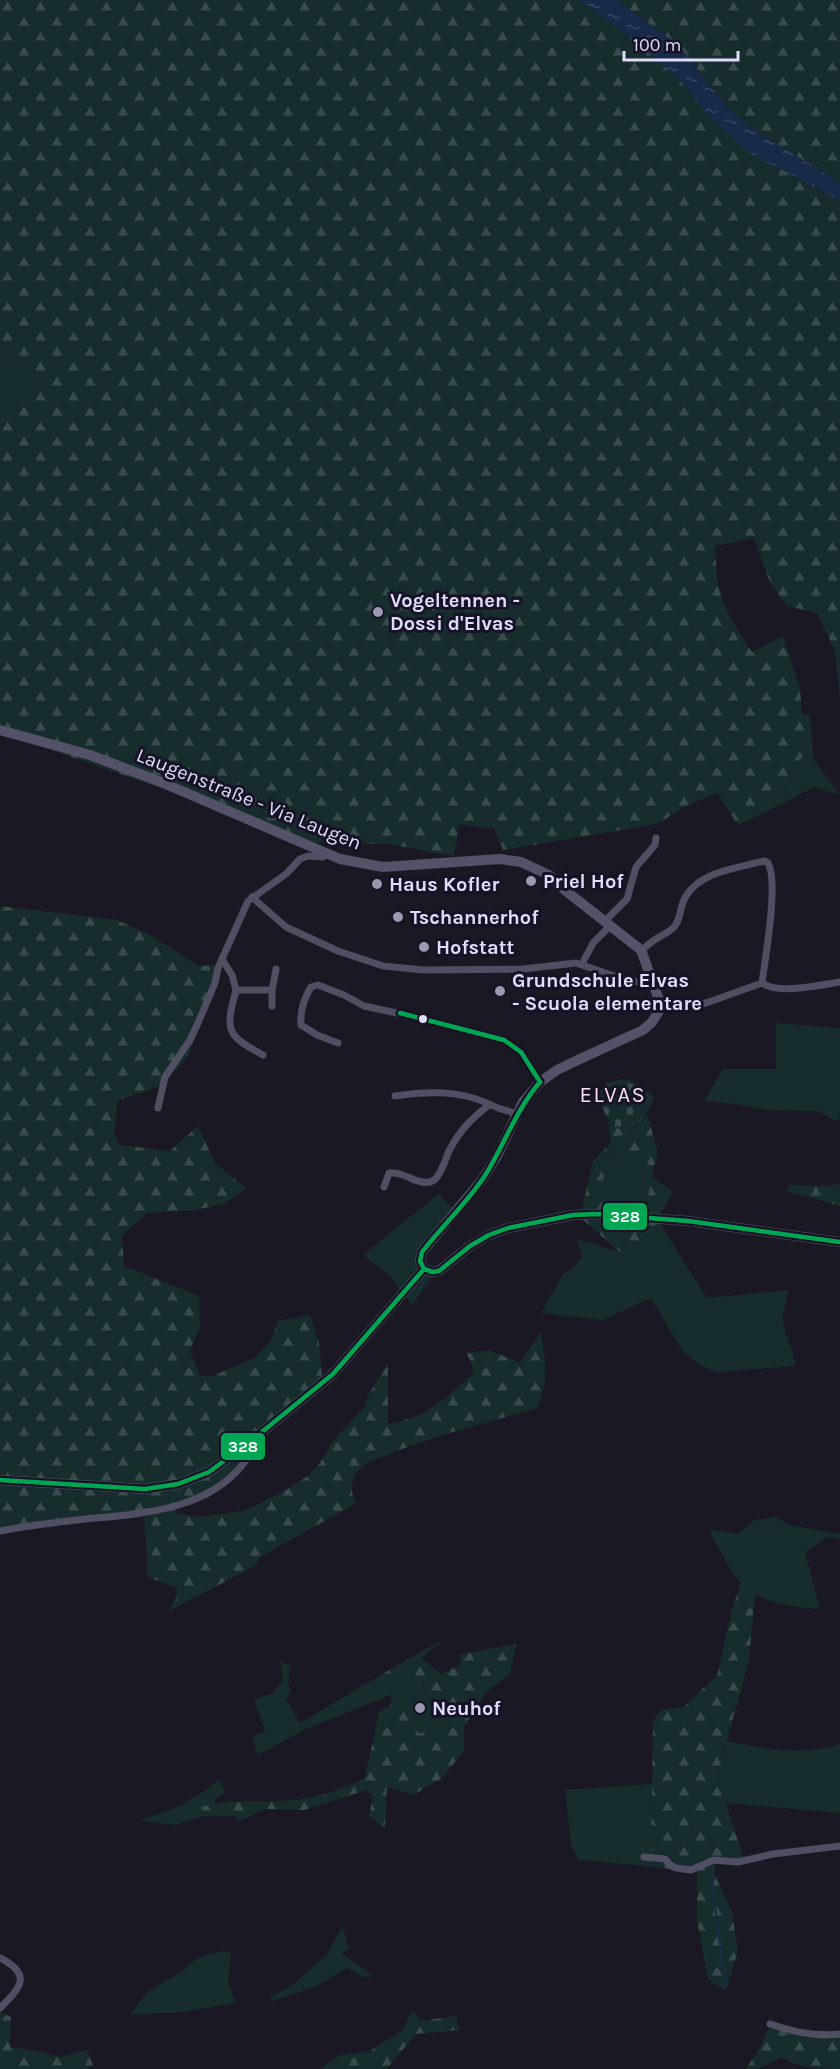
<svg xmlns="http://www.w3.org/2000/svg" width="840" height="2069" font-family="Karla,sans-serif">
<style>
.green{fill:#172d2d}
.forest{fill:url(#forest-firs)}
.cemetery{fill:url(#cemetery-stones)}
.water{fill:url(#water-ripples)}
.lines{fill:none;stroke-linecap:round;stroke-linejoin:round}
.stream{stroke:#172a48;stroke-width:2}
.street{stroke:#4f4e62;stroke-width:7}
.secondary{stroke:#535268;stroke-width:10}
.bus-1-casing{stroke:#161327;stroke-width:9}
.bus-1{stroke:#00a651;stroke-width:4.5}
.poi-dot{fill:#9b98af;stroke:#161327;stroke-width:2}
.bus-dot{fill:#e0ddfb;stroke:#161327;stroke-width:2}
.labels{text-anchor:middle;dominant-baseline:central;stroke-width:6;stroke-linejoin:round;paint-order:stroke}
.poi-label{font-size:20px;font-weight:bold;fill:#e0ddfb;stroke:#161327;text-anchor:start}
.street-label{font-size:20px;fill:#e0ddfb;stroke:#161327}
.quarter-label{font-size:22px;letter-spacing:1.5px;fill:#fbdef1;stroke:#161327}
.line-badge{stroke:#161327;stroke-width:2}
.badge-label{font-size:16px;text-anchor:middle;font-weight:bold;fill:#fff}
</style>
<defs>
<pattern id="forest-firs" width="22" height="20" patternUnits="userSpaceOnUse" patternTransform="scale(1.5)"><rect width="22" height="20" fill="#172d2d"/><path d="M5 1l3.5 6h-7zM16 11l3.5 6h-7z" fill="#384b4c"/></pattern>
<pattern id="cemetery-stones" width="16" height="16" patternUnits="userSpaceOnUse" patternTransform="scale(1.5)"><rect width="16" height="16" fill="#172d2d"/><path d="M2 7V4a2 2 0 0 1 4 0v3zM10 15v-3a2 2 0 0 1 4 0v3z" fill="#384b4c"/></pattern>
<pattern id="water-ripples" width="26" height="14" patternUnits="userSpaceOnUse" patternTransform="scale(1.5)"><rect width="26" height="14" fill="#172a48"/><path d="M2 4q2-2 4 0t4 0M15 11q2-2 4 0t4 0" fill="none" stroke="#384863"/></pattern>
</defs>
<rect width="100%" height="100%" fill="#1a1822"/>
<g class="green">
<path d="M0,354L40,375L0,431Z"/>
<path d="M802,757L813,758L840,795L814,787L776,807Z"/>
<path d="M776,1023L840,1028V1118L836,1121L817,1111L768,1110L736,1104L704,1101L723,1069H776Z"/>
<path d="M611,1154L654,1166L646,1210L618,1203L603,1179Z"/>
<path d="M438,1194L458,1213L424,1255L425,1263L432,1277L412,1305L390,1276L363,1255Z"/>
<path d="M662,1227L707,1298L789,1290C787,1299 783,1310 783,1319C784,1334 794,1350 796,1366L716,1372L699,1365L683,1352L651,1298L603,1320L541,1313L563,1274L571,1269L582,1257L577,1239L620,1252Z"/>
<path d="M776,1517L789,1525L839,1534L840,1529V1539L828,1537L805,1552L820,1609C793,1607 759,1604 740,1582C727,1567 718,1546 708,1529L738,1534L755,1520Z"/>
<path d="M280,1660L291,1667L288,1682L291,1691L286,1699L300,1723L384,1673L424,1677L422,1690L444,1723L419,1734L408,1698L391,1695L306,1729L258,1755L252,1737L265,1731L254,1700L273,1693L283,1680Z"/>
<path d="M727,1741C764,1748 803,1757 840,1744V1813L725,1803L717,1777Z"/>
<path d="M219,1779L225,1793L214,1799L216,1803L202,1807L205,1816L174,1825L138,1820C170,1813 195,1800 219,1779Z"/>
<path d="M652,1784L651,1848L665,1868L579,1860L571,1845L565,1790Z"/>
<path d="M342,1927L349,1949L341,1953L374,1976L364,1977L347,1968L317,1986L273,2001L271,1997L295,1983L327,1954Z"/>
<path d="M221,1951L231,1953L228,1981L236,2003L183,2012L130,2015L147,1992L178,1974L198,1958Z"/>
</g>
<g class="forest">
<path d="M0,0H579L636,41L682,83L713,121L806,184L840,201V698L835,651L817,613L787,606L771,585L754,538L715,546C716,558 716,572 718,584C723,609 738,631 752,652L783,636L800,688L802,715L810,714L813,758L802,757L776,807L738,825L717,793L688,805L657,824L503,850L494,828L459,825L454,856L388,844L318,843L20,739L0,725V431L40,375L0,354Z"/>
<path d="M617,0H840V182L761,135L732,112L678,45Z"/>
<path d="M0,906L117,920L148,934L199,966L217,965L188,1057L161,1086L122,1099L117,1103L114,1135L120,1145L170,1151L198,1126L215,1163L246,1188L226,1203L196,1210L147,1213L122,1236L124,1266L199,1296L200,1327L190,1351L200,1376H213L256,1357L271,1340L278,1321L310,1315L319,1343L323,1387L260,1439L252,1456L241,1471L208,1498L175,1509L176,1513L198,1517L243,1511L281,1493L308,1476L320,1463L333,1441L365,1406L367,1397L388,1363V1424C431,1416 441,1401 473,1374L472,1364L466,1353L489,1350L520,1363L541,1332C545,1362 550,1378 537,1408C487,1423 435,1435 387,1455C379,1458 368,1461 362,1466C351,1477 348,1491 357,1503L260,1557L255,1566L169,1611L176,1598L177,1588L148,1577L144,1512L0,1531Z"/>
<path d="M647,1113L658,1153L654,1166L611,1154L603,1179L618,1203L646,1210L651,1177L671,1190L672,1195L659,1215L662,1227L620,1252L580,1217L593,1161L611,1143L608,1118C625,1135 634,1134 647,1113Z"/>
<path d="M840,1184V1206L786,1191L789,1185L826,1186Z"/>
<path d="M741,1583L755,1594L749,1660L717,1777L745,1862L735,1865L715,1864L714,1873L732,1912L738,1951L726,1991L708,1979L697,1920V1872L685,1873L665,1868L651,1848L653,1721L661,1710L684,1707L717,1675L732,1609Z"/>
<path d="M449,1636L421,1658L441,1674L460,1665L461,1654L516,1644L510,1674L485,1693L464,1727V1751L441,1779L413,1795L387,1787L385,1828L369,1817L373,1796L366,1790L304,1810L265,1809L239,1821L235,1816H205L201,1807C226,1799 254,1802 280,1801C311,1800 338,1792 365,1778L379,1712L391,1705V1695L408,1698L419,1734L444,1723L422,1690L424,1677L384,1673Z"/>
<path d="M0,2009L3,2014L11,2017L10,2047L38,2051L60,2057L87,2050L93,2065L87,2069H0Z"/>
<path d="M414,2012L421,2021L456,2016L460,2030L416,2034L388,2067L389,2069H321L339,2055L368,2052L402,2031L411,2013Z"/>
<path d="M770,2024L788,2030L840,2034V2069C819,2069 798,2069 782,2057L757,2069H746L762,2044Z"/>
</g>
<path class="cemetery" d="M628,1079L654,1096C638,1143 608,1140 598,1093C604,1082 617,1079 628,1079Z"/>
<path class="water" d="M579,0H617L678,45L732,112L761,135L840,182V201L750,153L713,121L682,83L636,41Z"/>
<g class="lines">
<path class="stream" d="M712,1877L724,1982"/>
<g class="street">
<path d="M252,897L286,927L338,951L383,966L424,970L523,969L576,963L629,981L638,982L651,978"/>
<path d="M605,921L627,899L636,867L655,845L656,838"/>
<path d="M641,950C646,947 651,942 656,939C662,935 670,932 675,926C681,918 680,905 686,896C701,871 738,868 764,861L768,863C779,881 765,959 762,983"/>
<path d="M222,959L232,975L236,990H272L276,969"/>
<path d="M582,964L593,943L611,925"/>
<path d="M236,990C225,1031 226,1035 263,1055"/>
<path d="M272,1006V990"/>
<path d="M659,1007H683L706,1003L762,983C779,995 820,985 840,982"/>
<path d="M338,1043L317,1035L301,1025C300,1011 304,998 311,987L318,985L344,995L364,1006L429,1020L504,1040L521,1052L540,1082"/>
<path d="M395,1096C428,1091 459,1090 489,1104C498,1109 507,1110 516,1114"/>
<path d="M158,1108L165,1077L190,1040L198,1023L215,983L218,968L248,901L286,874L300,859L308,856L323,857L325,853"/>
<path d="M384,1187L389,1173C404,1171 416,1185 430,1182C440,1180 445,1160 449,1151C459,1131 472,1118 489,1105"/>
<path d="M0,1531C26,1526 51,1523 77,1520C133,1514 205,1513 243,1464C248,1458 255,1449 252,1440"/>
<path d="M644,1857L665,1859L670,1865L676,1868L691,1870L714,1860L738,1862L773,1854L840,1846"/>
<path d="M0,1958C34,1975 19,1989 0,2008"/>
<path d="M770,2024C793,2032 815,2037 840,2034"/>
</g>
<g class="secondary">
<path d="M0,730L90,755L161,782L340,859L383,867L500,859L521,862L549,875L566,891L641,950L658,997L659,1011L652,1022L643,1030L580,1059L557,1070L540,1082L523,1102L497,1156L482,1180L422,1252L420,1261L424,1269"/>
<path d="M424,1269L433,1272L439,1271L470,1246L489,1235L508,1228L573,1215L597,1214L688,1221L840,1242"/>
<path d="M0,1480L145,1489L178,1484L209,1472L252,1440L333,1374L424,1269"/>
</g>
<defs>
<g id="bus-1">
<path d="M400,1013L504,1040L521,1052L540,1082"/>
<path d="M424,1269L433,1272L439,1271L470,1246L489,1235L508,1228L573,1215L597,1214L688,1221L840,1242"/>
<path d="M424,1269L420,1261L422,1252C442,1226 466,1204 484,1177C504,1146 515,1111 540,1082"/>
<path d="M0,1480L145,1489L178,1484L209,1472L252,1440L333,1374L424,1269"/>
</g>
</defs>
<use href="#bus-1" class="bus-1-casing"/>
<use href="#bus-1" class="bus-1"/>
</g>
<g class="poi-dot">
<circle cx="378" cy="612" r="6"/>
<circle cx="531" cy="881" r="6"/>
<circle cx="377" cy="884" r="6"/>
<circle cx="398" cy="917" r="6"/>
<circle cx="424" cy="947" r="6"/>
<circle cx="500" cy="991" r="6"/>
<circle cx="420" cy="1708" r="6"/>
</g>
<circle class="bus-dot" cx="423" cy="1019" r="5"/>
<g class="labels">
<g class="poi-label">
<text x="390" y="600">Vogeltennen -<tspan x="390" dy="23">Dossi d'Elvas</tspan></text>
<text x="543" y="881">Priel Hof</text>
<text x="389" y="884">Haus Kofler</text>
<text x="410" y="917">Tschannerhof</text>
<text x="436" y="947">Hofstatt</text>
<text x="512" y="980">Grundschule Elvas<tspan x="512" dy="23">- Scuola elementare</tspan></text>
<text x="432" y="1708">Neuhof</text>
</g>
<g class="street-label">
<text transform="translate(249 799) rotate(22)">Laugenstraße - Via Laugen</text>
</g>
<g class="quarter-label">
<text x="613" y="1095">ELVAS</text>
</g>
</g>
<g class="line-badge">
<rect x="602" y="1202" width="46" height="29" rx="6" fill="#00a651"/>
<rect x="220" y="1432" width="46" height="29" rx="6" fill="#00a651"/>
</g>
<g class="badge-label">
<text x="625" y="1222">328</text>
<text x="243" y="1452">328</text>
</g>
<path d="M624 51v9h114v-9" fill="none" stroke="#e0ddfb" stroke-width="3"/>
<text x="633" y="51" font-size="18" fill="#e0ddfb" stroke="#161327" stroke-width="4.5" paint-order="stroke">100 m</text>
</svg>
